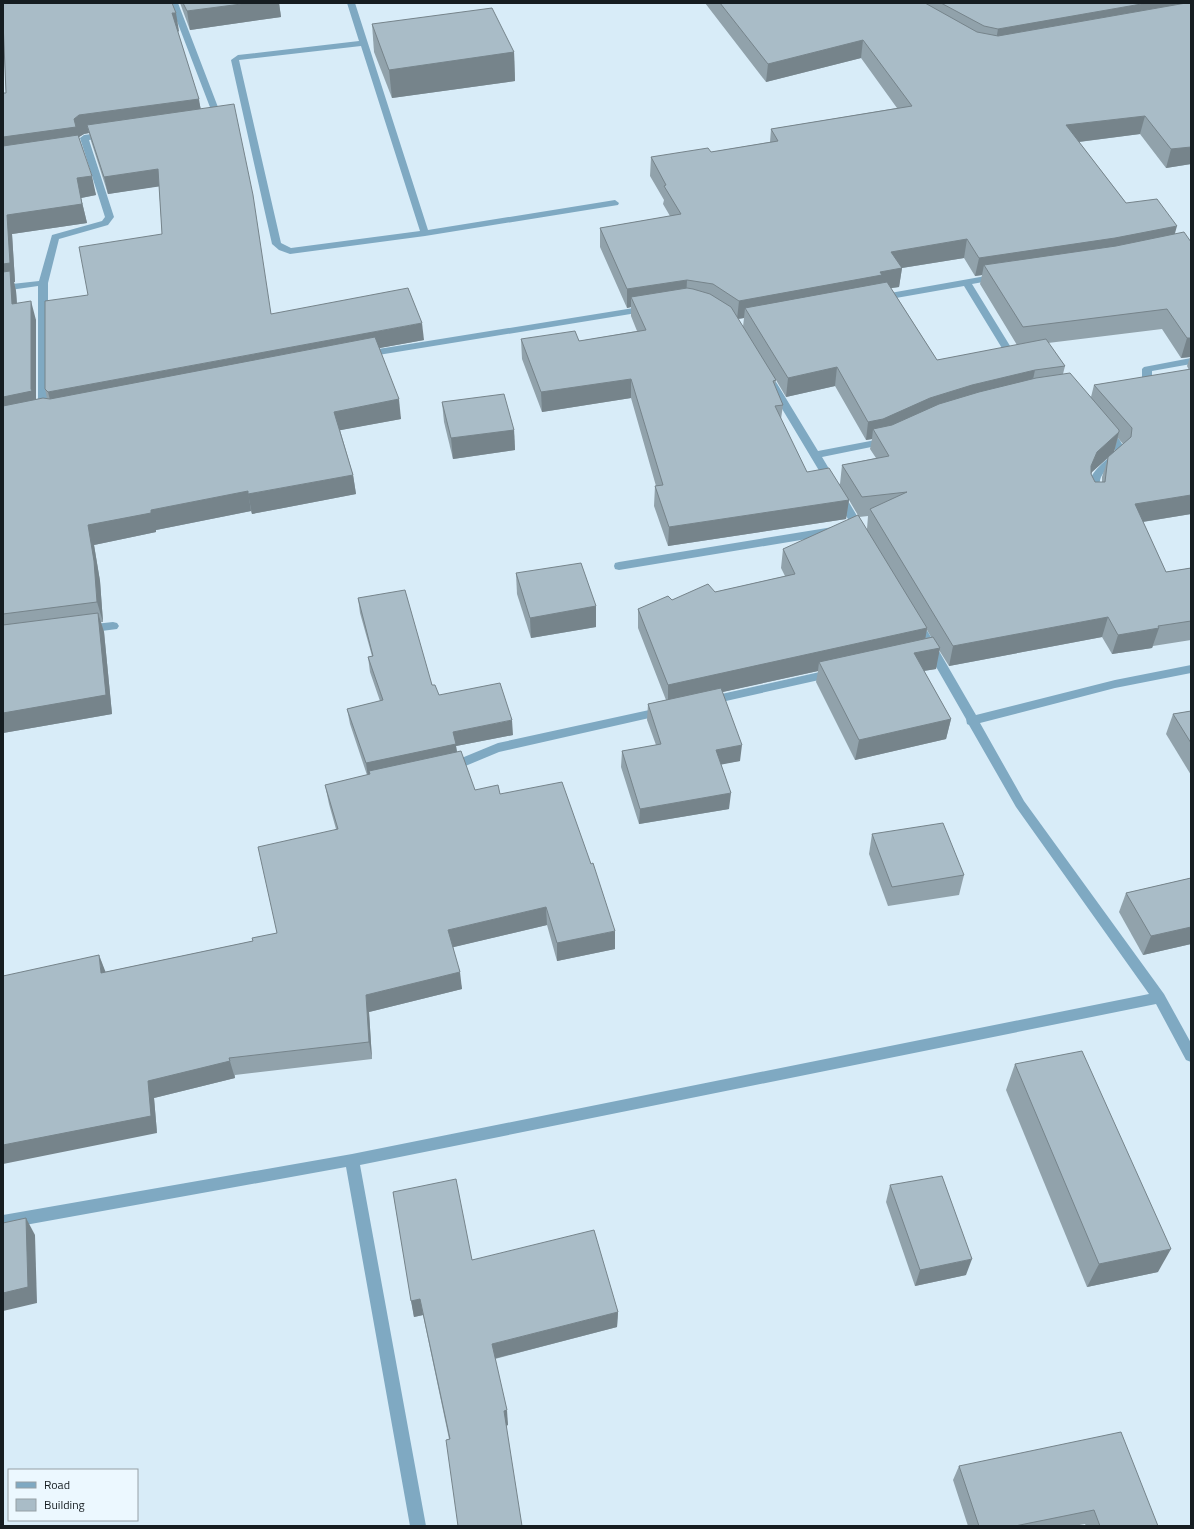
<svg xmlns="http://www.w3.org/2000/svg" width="1194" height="1529" font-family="'Titillium Web',sans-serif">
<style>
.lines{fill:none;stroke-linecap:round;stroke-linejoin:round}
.street{fill:#7fa9c2;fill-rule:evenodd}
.wall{fill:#91a2ab;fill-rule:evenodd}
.shaded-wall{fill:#76848b}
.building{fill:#a9bcc7;stroke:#76848b}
</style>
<rect width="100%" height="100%" fill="#d8ecf8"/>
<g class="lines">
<g class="street">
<path d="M170,3H178L221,115L215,122L212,123L208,120L213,115Z"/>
<path d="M347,3H355L428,230L615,200L619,203L618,205L425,236L290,254L279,250L272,244L231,60L238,55L359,41ZM361,46L420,231L291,248L281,243L239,60Z"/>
<path d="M107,132L110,133L111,135L110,137L89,140L114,217L108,225L59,239L48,283V407L53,412L48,415L44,414L38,408V286L3,291V285L39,281L52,235L102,221L105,217L80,138L84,135Z"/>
<path d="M997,274L1002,277L1000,279L972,284L1015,354L1022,358L1017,361L1008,358L964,286L879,301L874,298L879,295Z"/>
<path d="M646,306L649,307L651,309L649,311L366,357L361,354L366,351Z"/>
<path d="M1191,358V364L1152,371V385L1151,387L1138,389L1133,386L1134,384L1142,382V369L1144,367Z"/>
<path d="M771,379L776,382L818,451L886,438L891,441L886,444L822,457L866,531L865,534H857L766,382Z"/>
<path d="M1106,429C1115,431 1125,445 1125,454C1119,463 1106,466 1101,477C1098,484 1101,493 1098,499H1090C1080,480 1102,463 1115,453V449L1101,432Z"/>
<path d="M833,527L837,528L838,531L837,534L619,570L615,569L614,566L615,563L619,562Z"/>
<path d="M917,619L921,620L976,715L1115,680L1191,665V673L1115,688L980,723L1024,801L1164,994L1191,1043V1062L1186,1060L1156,1004L360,1165L426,1526H410L346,1167L3,1229V1215L352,1154L1149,994L1016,807L969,725L967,724L966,719L911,623L913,620Z"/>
<path d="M113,622L117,623L119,626L117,629L86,633L82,632L80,629L82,626L86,625Z"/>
<path d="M833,669L837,670L839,673L837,676L708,705L704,704L702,701L704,698L708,697Z"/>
<path d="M663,707L667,708L669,711L667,714L499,752L451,772L447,770L445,767L447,764L498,743Z"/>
</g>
</g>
<g class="wall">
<path d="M180,3H279L281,17L190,30Z"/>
<path d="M705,3H1191V164L1166,168L1140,134L1079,142L1126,203L1175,234L1191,242V514L1143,522L1166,572L1191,568V640L1153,646L1152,648L1112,654L1102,637L949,666L939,650L936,669L924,671L951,719L946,739L855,760L816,682L818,671L722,692L740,761L721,764L729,809L639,824L621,767L622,751L656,745L647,720L648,704L666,700L638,628V609L672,600L715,592L785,576L781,568L783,549L867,529L868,516L859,517L849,500L846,519L668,546L654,506L655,486H656L631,398L542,412L522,359L521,339L579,341L637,331L631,316V307L627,308L600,247V228L670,216L663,204L664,200L650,176L651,157L711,152L770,142L771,129L897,108L861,58L766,82ZM964,258L975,276L982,275L980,284L1017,345L937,360L891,288L899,287L902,268ZM744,318L743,327L738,319ZM1162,329L1181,358L1190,357L1187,366L1189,370L1094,385L1091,397L1063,374L1065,366L1048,343ZM776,380L786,397L835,386L866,440L872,439L870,449L876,458L842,465L840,484L807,472L781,419L783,405L775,386ZM1118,438L1123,444L1114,452ZM1108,458L1102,477V482H1095L1091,474L1092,472ZM927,630L931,637L925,638Z"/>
<path d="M3,21L179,31L178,32L201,109L271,314L424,340L379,348L401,419L340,430L353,475L356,494L252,514L251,511L156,530V532L94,545L100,581L103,622H101L104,632L112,714L3,733V93H6ZM89,133L91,141L108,194L159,186L162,234L88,295L45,389L47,399H36V320L17,303L16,291L14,282H15L12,234L87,223L81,198L96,195L79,137L84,134Z"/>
<path d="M372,24L514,52L515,81L392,98L374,52Z"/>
<path d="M442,402L514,430L515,450L453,459L444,422Z"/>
<path d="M516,573L596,606V627L531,638L517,594Z"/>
<path d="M358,598L432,685L439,695L513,735L456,746L457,752L475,790L500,794L615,949L557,961L547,925L453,947L462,989L369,1012L372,1059L235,1075V1078L154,1098L157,1133L99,955L105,972L253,941L277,933L336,829L329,804L325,785L367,775L350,724L347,709L380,701L370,672L368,657L372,656L360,613Z"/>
<path d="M1191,711V775L1166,734L1173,714Z"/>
<path d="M872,834L964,875L959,895L888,906L869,854Z"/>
<path d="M1191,878V944L1143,955L1119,912L1126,893Z"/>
<path d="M1015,1064L1158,1272L1087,1287L1006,1090Z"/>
<path d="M890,1185L966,1275L915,1286L886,1202Z"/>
<path d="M393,1192L472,1260L618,1312L617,1327L495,1359L508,1425L449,1439L423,1315L414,1317Z"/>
<path d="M959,1466L1158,1526H1086L1085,1524L1074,1526H968L953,1480Z"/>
</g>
<g class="shaded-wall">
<path d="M249,3H279L281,17L190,30L187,11Z"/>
<path d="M1147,3H1191L995,46L998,29Z"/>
<path d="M172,13H176L179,31L176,32Z"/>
<path d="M863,40L861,58L766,82L768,64Z"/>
<path d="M514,52L515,81L392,98L389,70Z"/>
<path d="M199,99L202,118L87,125L89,133L84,134L79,137L3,157V137L74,119L79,115Z"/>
<path d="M1145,116L1140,134L1062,144L1066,125Z"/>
<path d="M1191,147V164L1166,168L1171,149Z"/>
<path d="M158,169L162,186L108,194L104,177Z"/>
<path d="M92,176L96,195L81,198L87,223L12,234L15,282H14L16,291L18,323L3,284V264L7,215L77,178Z"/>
<path d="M1177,226L1172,244L984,265L982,275L975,276L979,258Z"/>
<path d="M967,239L964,258L889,270L891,252Z"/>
<path d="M902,268L899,287L745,308L744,318L737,319L739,301L880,272Z"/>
<path d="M687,280L686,299L631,297V307L627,308V289Z"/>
<path d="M31,301L36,320V405L3,417V397L31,389Z"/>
<path d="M422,323L424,340L52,408L48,392Z"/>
<path d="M1187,338H1191V353L1190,357L1181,358Z"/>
<path d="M837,367L835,386L786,397L788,378Z"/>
<path d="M1035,370L1031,389L881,438L873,429L872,439L866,440L868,422L930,398L972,385Z"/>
<path d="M631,379V398L542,412L541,392Z"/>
<path d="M399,399L401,419L336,431L334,412Z"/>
<path d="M514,430L515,450L453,459L451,438Z"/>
<path d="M1119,432L1114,452L1092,472L1086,486L1091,466L1097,452Z"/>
<path d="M353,475L356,494L252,514L248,494Z"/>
<path d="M248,491L251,511L156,530V532L94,545L100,581L103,622L97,602L88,525L151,510Z"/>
<path d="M1191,495V514L1129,524L1135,504Z"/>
<path d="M849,500L846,519L668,546L669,527Z"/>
<path d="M596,606V627L531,638L530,618Z"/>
<path d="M98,613L104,632L112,714L3,733V713Z"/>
<path d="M1108,617L1102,637L949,666L953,646Z"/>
<path d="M927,628L924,647L819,662L818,671L668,704V685Z"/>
<path d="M1159,628L1152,648L1112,654L1118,635Z"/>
<path d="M940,648L936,669L910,673L914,653Z"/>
<path d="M951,719L946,739L855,760L859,740Z"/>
<path d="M512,720L513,735L456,746L458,759L369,771L370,778H368L366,763L453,732Z"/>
<path d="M742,745L740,761L714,766L716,750Z"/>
<path d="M731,793L729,809L639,824L640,809Z"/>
<path d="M546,907L547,925L450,948L448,930Z"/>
<path d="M1191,927V944L1143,955L1151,936Z"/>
<path d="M615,931V949L557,961V943Z"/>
<path d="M99,955L106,973H101Z"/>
<path d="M460,972L462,989L369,1012L372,1059L369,1042L366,995Z"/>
<path d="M229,1058L235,1078L154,1098L157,1133L3,1164V1145L148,1081Z"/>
<path d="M26,1218L35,1235L37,1303L3,1311V1293Z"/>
<path d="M1171,1249L1158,1272L1087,1287L1099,1264Z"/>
<path d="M972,1259L966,1275L915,1286L920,1270Z"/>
<path d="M420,1299L423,1315L414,1317L411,1301Z"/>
<path d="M618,1312L617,1327L493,1359L492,1344Z"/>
<path d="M507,1410L508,1425L506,1426L504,1411Z"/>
</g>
<g class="building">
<path d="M3,3H172L176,13H172L199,99L79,115L74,119L76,127L3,137V93H6L3,21Z"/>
<path d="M183,3H249L187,11Z"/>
<path d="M720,3H925L977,32L998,36L1186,3H1191V147L1171,149L1145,116L1066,125L1126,203L1157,199L1177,226L1115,238L979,258L967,239L891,252L902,268L880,272L882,275L739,301L713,284L687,280L627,289L600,228L681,214L664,186L666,185L651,157L708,148L711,152L778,141L771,129L912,106L863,40L768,64Z"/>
<path d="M941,3H1147L998,29L984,26Z"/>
<path d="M492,8L514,52L389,70L372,24Z"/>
<path d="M234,104L253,195L271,314L408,288L422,323L48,392L45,389V301L88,295L79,247L162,234L158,169L104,177L87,125Z"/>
<path d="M78,135L92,176L77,178L82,204L7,215L10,263L3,264V146Z"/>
<path d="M1184,232L1191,242V338H1187L1167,309L1023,327L984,265L1116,246Z"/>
<path d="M10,271L12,304L31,301V389L32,391L3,397V272Z"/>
<path d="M887,282L937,360L1046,339L1065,366L1035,370L972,385L930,398L883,419L868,422L837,367L788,378L745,308Z"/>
<path d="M687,288L693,289L710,294L731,307L776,380L773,381L783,405L775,406L807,472L829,468L849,500L669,527L655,486L663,485L631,379L541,392L521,339L575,331L579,341L646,330L631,297Z"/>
<path d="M375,337L399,399L334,412L353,475L248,494V491L151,510V513L88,525L94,561L97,602L3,614V406L43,398L50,399Z"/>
<path d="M1191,369V495L1135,504L1166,572L1191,568V621L1158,626L1159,628L1118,635L1108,617L953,646L870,509L907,492L862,497L842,465L889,456L873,429L892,425L939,404L979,392L1036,378L1070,373L1119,430V432L1097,452L1091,466V474L1095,482H1105L1108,457L1131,437L1132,428L1094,385Z"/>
<path d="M504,394L514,430L451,438L442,402Z"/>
<path d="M858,515L927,628L668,685L638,609L668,596L672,600L708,584L715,592L795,574L783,549Z"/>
<path d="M581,563L596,606L530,618L516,573Z"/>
<path d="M405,590L432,685H435L439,695L500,683L512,720L453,732L456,744L366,763L347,709L383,700L368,657L373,656L358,598Z"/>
<path d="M98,613L106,695L3,713V625Z"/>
<path d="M933,637L940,648L914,653L951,719L859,740L819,662Z"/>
<path d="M721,688L742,745L716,750L731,793L640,809L622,751L661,744L648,704Z"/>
<path d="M1191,711V743L1173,714Z"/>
<path d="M461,751L475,790L498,785L500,794L562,782L591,864L593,863L615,931L557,943L546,907L448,930L460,972L366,995L369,1042L229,1058L230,1061L148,1081L151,1116L3,1145V976L99,955L101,973L253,941L252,938L277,933L258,847L338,829L325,785L370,774L369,771Z"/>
<path d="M943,823L964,875L892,887L872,834Z"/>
<path d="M1191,878V927L1151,936L1126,893Z"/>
<path d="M1082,1051L1171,1249L1099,1264L1015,1064Z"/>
<path d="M942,1176L972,1259L920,1270L890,1185Z"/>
<path d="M456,1179L472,1260L594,1230L618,1312L492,1344L507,1410L504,1411L522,1526H458L446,1440L450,1439L420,1299L411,1301L393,1192Z"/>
<path d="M26,1218L28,1287L3,1293V1223Z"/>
<path d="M1121,1432L1158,1526H1100L1094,1510L1015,1526H979L959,1466Z"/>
</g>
<rect width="1194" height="1529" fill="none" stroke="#161d21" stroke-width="8"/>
<rect x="8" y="1469" width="130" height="52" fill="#ecf8ff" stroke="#96a0a6"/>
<rect x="16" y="1482" width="20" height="6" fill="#7fa9c2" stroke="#96a0a6"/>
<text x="44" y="1489" font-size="12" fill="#161d21">Road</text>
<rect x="16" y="1499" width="20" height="12" fill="#a9bcc7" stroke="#96a0a6"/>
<text x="44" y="1509" font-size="12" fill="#161d21">Building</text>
</svg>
